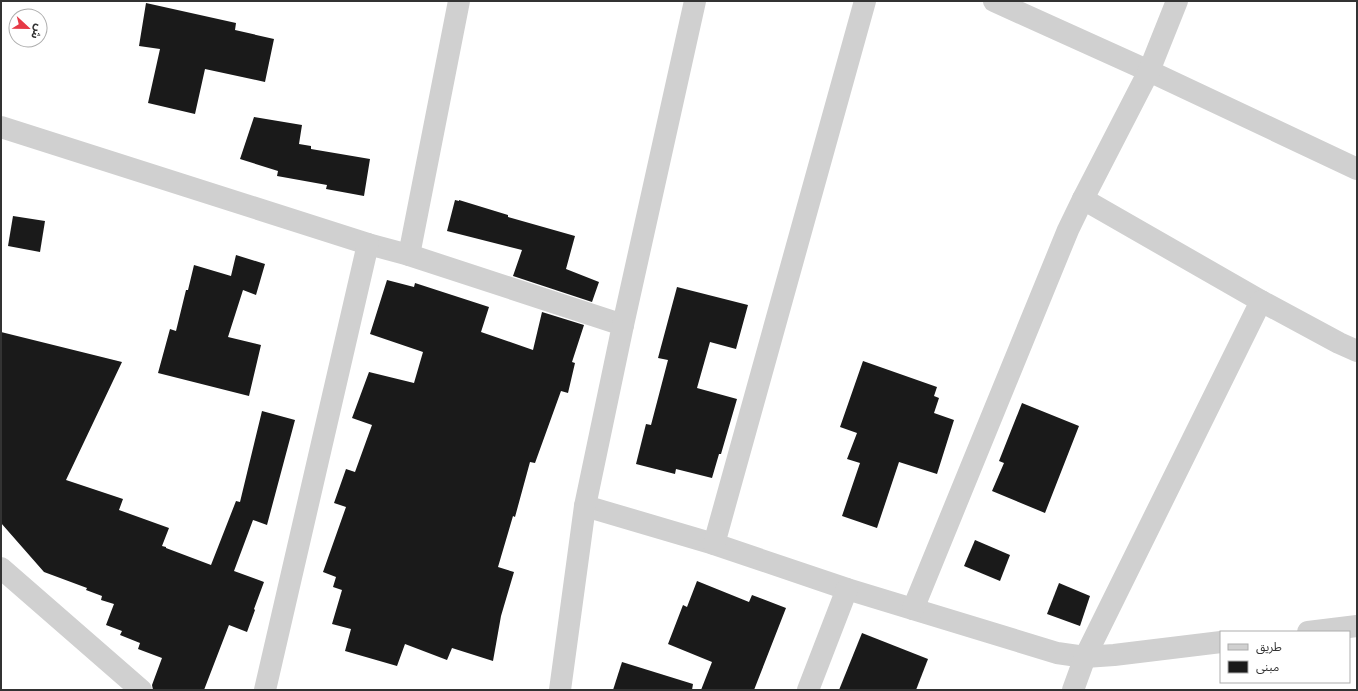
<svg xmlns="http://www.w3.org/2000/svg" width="1358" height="691" font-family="Manrope,'Noto Sans Arabic',sans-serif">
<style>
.building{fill:#1a1a1a}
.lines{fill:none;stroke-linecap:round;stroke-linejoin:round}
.minor{stroke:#d0d0d0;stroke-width:22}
</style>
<rect width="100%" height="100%" fill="#fff"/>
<g class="building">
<path d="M146,3L236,23L235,30L274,39L265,82L205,69L195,114L148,103L160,49L139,46Z"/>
<path d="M254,117L302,125L299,144L311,146V149L370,159L364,196L326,189L327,185L277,176L278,171L240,159Z"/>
<path d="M455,200L459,201V200L508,215V217L575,236L566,269L599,282L592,302L513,276L522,250L447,231Z"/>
<path d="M13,216L45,221L40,252L8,246Z"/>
<path d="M236,255L265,264L256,295L243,290L228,337L261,345L249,396L158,373L170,329L176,331L186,290H188L194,265L231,276Z"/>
<path d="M387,280L414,287L415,283L489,307L481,332L533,350L542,312L584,325L572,362L575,363L568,393L561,391L535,463L530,462L515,517L513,516L498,567L514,572L501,616L493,661L452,648L447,660L405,644L397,666L345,651L351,629L332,624L342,590L333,587L336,577L323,572L346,507L334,503L346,469L355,472L372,425L352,418L369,372L414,383L423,352L370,334Z"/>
<path d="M677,287L748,305L736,349L710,342L697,388L737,399L721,454H719L712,478L676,469L675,474L636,464L646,424L651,425L668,360L658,358Z"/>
<path d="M1,332L122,362L66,480L123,499L119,510L169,528L162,546L166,547V548L211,565L236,501L240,502L262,411L295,420L267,525L253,520L234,571L264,582L254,609L255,610L247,632L229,625L204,690H153L152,685L162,658L138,649L140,643L120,635L122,631L106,625L114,604L101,600L102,596L86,590L87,588L44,572L1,523Z"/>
<path d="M863,361L937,387L934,396L939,398L934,413L954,420L937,474L899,462L877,528L842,516L860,463L847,459L857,433L840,427Z"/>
<path d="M1022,403L1079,426L1045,513L992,491L1004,463L999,461Z"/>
<path d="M975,540L1010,555L1000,581L964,566Z"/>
<path d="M697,581L749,602L752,595L786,608L754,690H701L712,662L668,644L683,605L687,607Z"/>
<path d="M1059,583L1090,596L1080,626L1047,614Z"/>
<path d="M862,633L928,659L916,690H839Z"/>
<path d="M622,662L693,684L692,690H613Z"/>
</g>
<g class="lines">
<g class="minor">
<path d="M994,1L1149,71L1357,169"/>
<path d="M1,127L368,244L409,255L623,325"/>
<path d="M1083,199L1261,301L1339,343L1357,351"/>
<path d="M409,255L459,1"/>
<path d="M585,506L714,544L847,589L1057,653L1085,657L1114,655L1221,642"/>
<path d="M714,544L865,1"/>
<path d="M1,568L141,690"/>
<path d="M913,609L1068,230L1083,199L1149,71L1177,1"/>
<path d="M1308,632L1357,626"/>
<path d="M265,690L368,244"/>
<path d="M560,690L585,506L623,325L695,1"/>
<path d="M808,690L847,589"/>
<path d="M1073,690L1085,657L1261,301"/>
</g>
</g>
<rect width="1358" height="691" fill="none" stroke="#333333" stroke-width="4"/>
<rect x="1220" y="631" width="130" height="52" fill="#ffffff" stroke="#adadad"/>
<rect x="1228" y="644" width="20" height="6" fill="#d0d0d0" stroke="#adadad"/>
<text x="1256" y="651" font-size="12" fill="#333333">طريق</text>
<rect x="1228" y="661" width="20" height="12" fill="#1a1a1a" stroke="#adadad"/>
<text x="1256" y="671" font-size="12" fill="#333333">مبنى</text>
<g transform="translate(28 28) rotate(112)"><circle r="19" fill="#ffffff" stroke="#adadad"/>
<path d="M0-3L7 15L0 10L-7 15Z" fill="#e63946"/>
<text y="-6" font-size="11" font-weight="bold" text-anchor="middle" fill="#333333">ش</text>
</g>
</svg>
